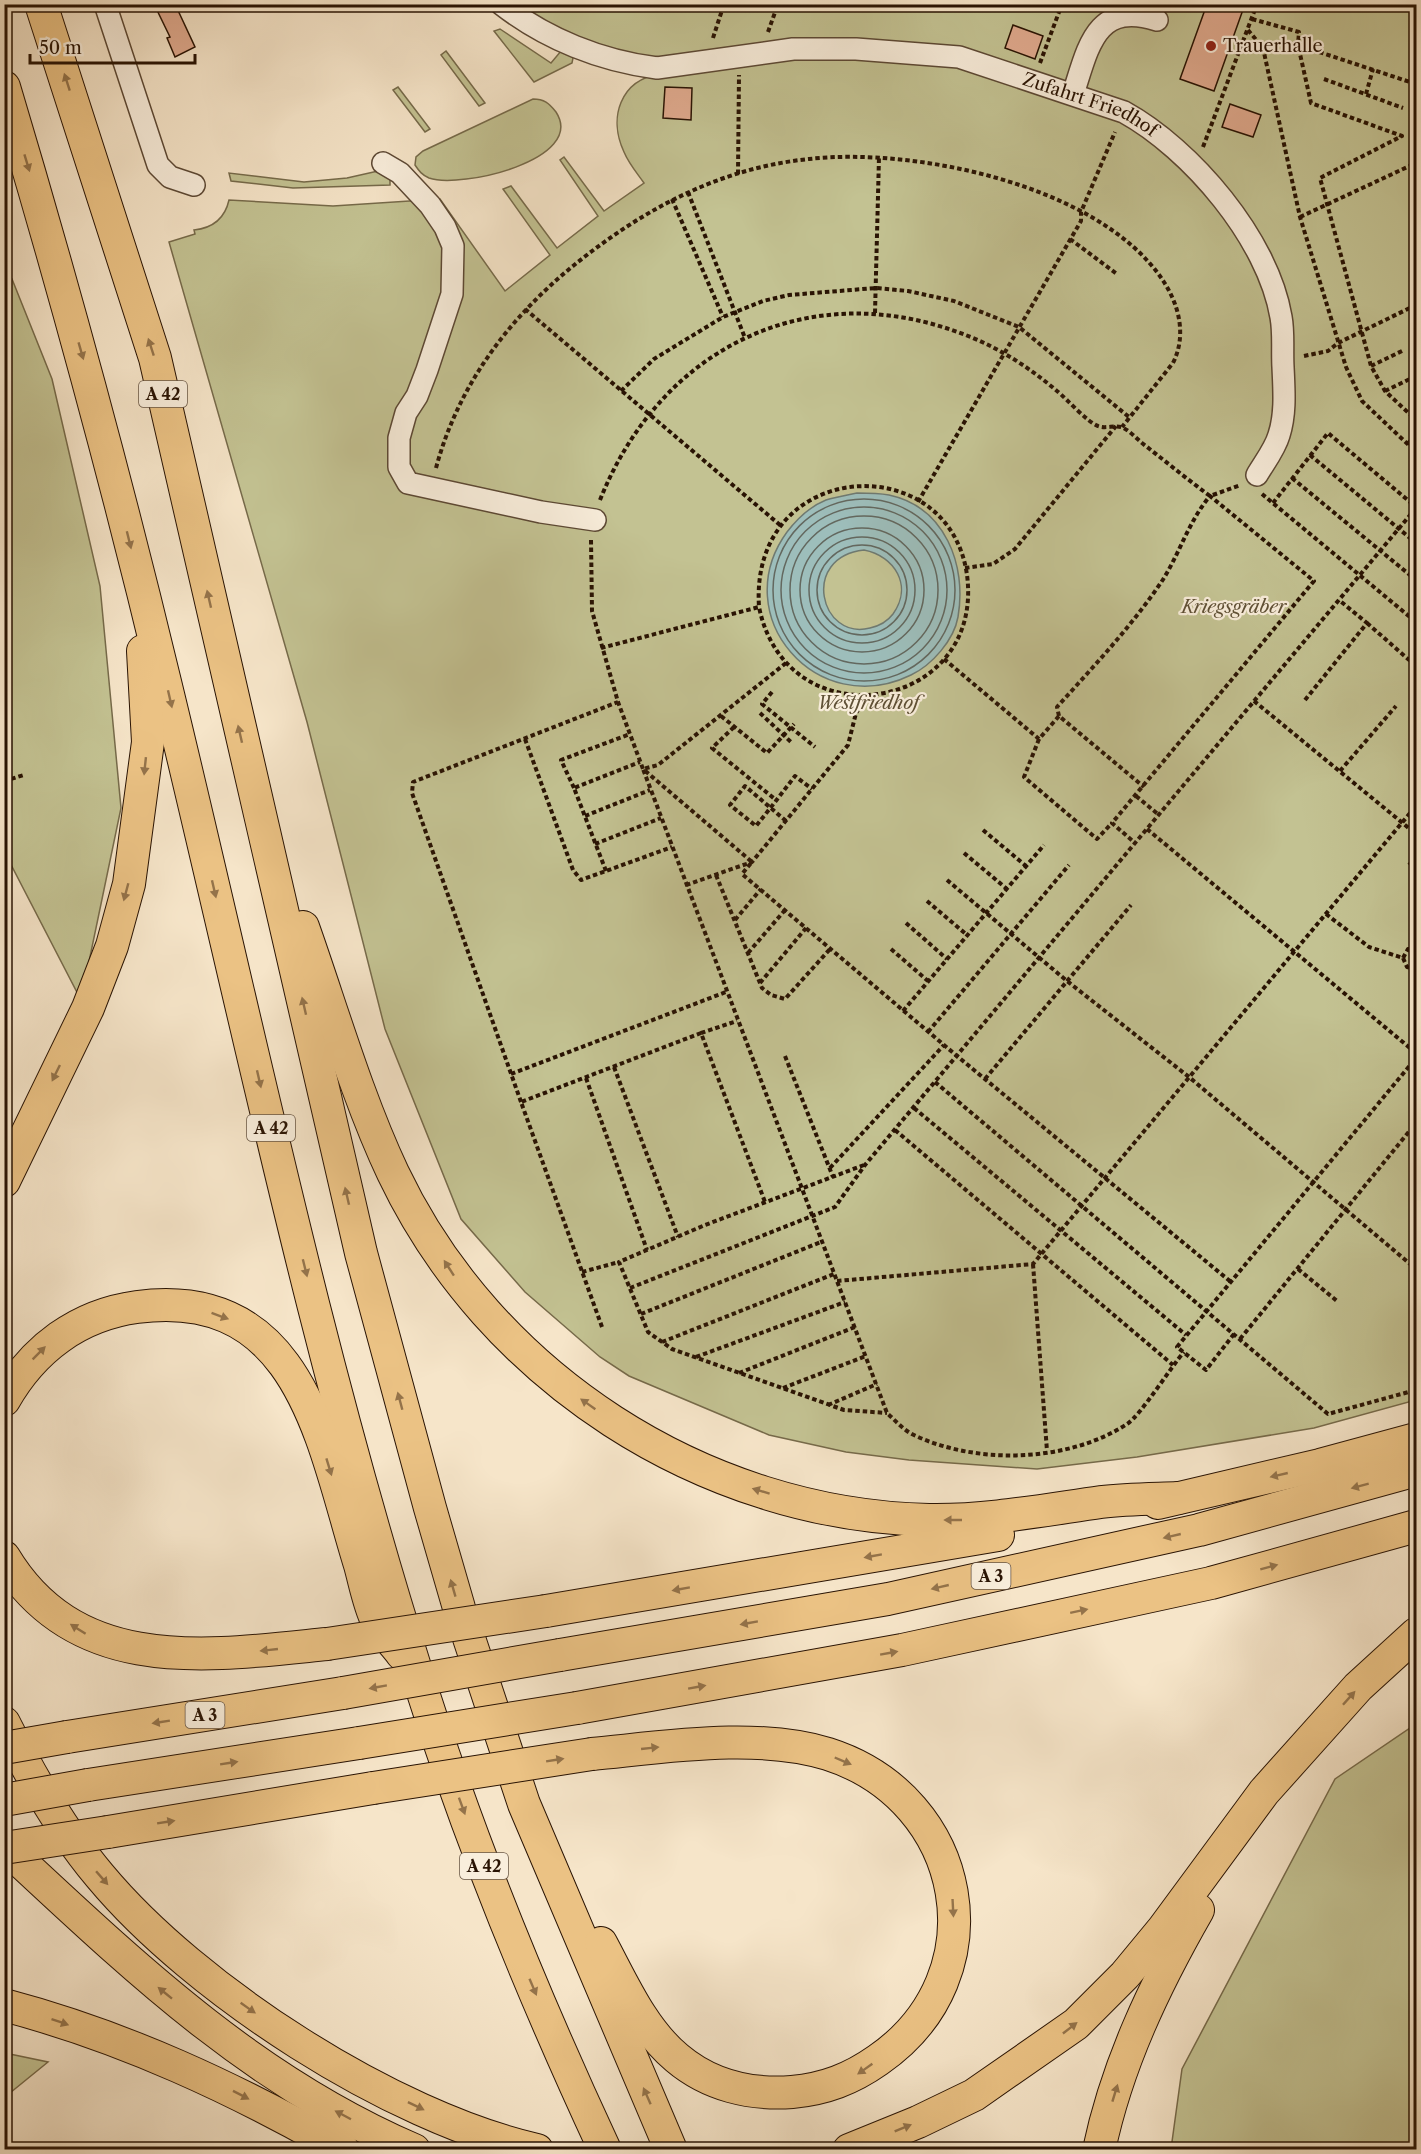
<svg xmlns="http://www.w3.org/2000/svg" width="1421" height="2154" font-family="'Libre Caslon Text',serif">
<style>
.green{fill:#c3c292;stroke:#766a4a;stroke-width:1.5}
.water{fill:#9dbebb;stroke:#6f7a71;stroke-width:1.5;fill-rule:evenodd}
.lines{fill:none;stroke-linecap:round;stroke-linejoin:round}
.shore{stroke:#63685f;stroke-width:1.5}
.building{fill:#dfa98d;stroke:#291303;stroke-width:1.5}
.minor-casing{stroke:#5c4834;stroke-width:24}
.highway-casing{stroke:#291303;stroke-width:34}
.path{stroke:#291303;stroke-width:4;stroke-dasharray:4.5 3;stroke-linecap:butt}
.minor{stroke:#f9eedc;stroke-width:21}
.highway{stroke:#ebc284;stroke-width:32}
.highway-bridge-casing{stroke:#291303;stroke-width:34;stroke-linecap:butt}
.highway-bridge{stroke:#ebc284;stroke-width:32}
.oneway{fill:#94734a}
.poi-dot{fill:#8f2418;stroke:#f9eedc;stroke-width:2}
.labels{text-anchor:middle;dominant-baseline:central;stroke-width:4.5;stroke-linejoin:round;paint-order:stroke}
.shield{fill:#f9eedc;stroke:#675544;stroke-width:1.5}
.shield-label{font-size:16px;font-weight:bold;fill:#291303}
.poi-label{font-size:18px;fill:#291303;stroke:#f9eedc;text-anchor:start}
.street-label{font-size:18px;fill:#291303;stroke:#f9eedc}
.park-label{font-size:18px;font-style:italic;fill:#5f5035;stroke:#f9eedc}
</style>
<rect width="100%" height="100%" fill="#f6e5c9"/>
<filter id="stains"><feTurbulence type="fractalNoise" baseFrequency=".00333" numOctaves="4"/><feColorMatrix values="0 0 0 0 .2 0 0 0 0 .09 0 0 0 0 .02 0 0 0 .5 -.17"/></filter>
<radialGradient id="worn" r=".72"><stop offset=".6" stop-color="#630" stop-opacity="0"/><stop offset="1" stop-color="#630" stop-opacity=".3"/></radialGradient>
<g class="green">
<path d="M510,5H1416V1400L1314,1428L1137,1457L1037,1469L909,1460L846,1452L769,1435L629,1376L600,1357L525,1292L461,1219L385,1029L307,722L169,242L195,234L194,230C213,228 225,218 229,200L333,206L440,199L505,291L550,255L503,189L511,186L557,248L598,216L560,160L564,157L604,211L644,183C637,173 629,164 624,152C608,118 620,80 660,74C670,72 682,74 692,74L698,56L661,62L582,44Z"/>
<path d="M500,29L551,63L561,51L570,53L573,58L572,63L534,82L494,31Z"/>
<path d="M446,51L485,103L479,106L441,55Z"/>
<path d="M398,87L430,129L425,132L393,90Z"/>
<path d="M533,99C544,99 549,103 556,112C587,160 460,189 429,178C422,175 419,171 415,165L416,157L423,151Z"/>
<path d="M378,171H390V185L293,188L231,181L229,173L304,182L347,178Z"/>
<path d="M12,279L52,379L100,586L121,808L81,1000L5,853L4,281Z"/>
<path d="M1416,1724V2149H1171L1182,2069L1335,1779Z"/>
<path d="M5,2053L48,2062L5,2097L4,2053Z"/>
</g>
<path class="water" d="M857,493C867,493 878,493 889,495C945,507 967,565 958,617C954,640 932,665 911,675C817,721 726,616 787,532C797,519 811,506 826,500C835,497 847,495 857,493ZM864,550C895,556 913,586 893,614C887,622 879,626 870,628C820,641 800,557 864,550Z"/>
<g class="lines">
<g class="shore">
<circle cx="864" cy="590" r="91"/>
<circle cx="864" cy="590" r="83"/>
<circle cx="864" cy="590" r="74"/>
<circle cx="862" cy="590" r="62"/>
<circle cx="862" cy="590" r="53"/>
<circle cx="862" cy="590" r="45"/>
</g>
</g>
<g class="building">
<path d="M154,4H175L195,47L175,57L167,38L170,37Z"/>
<path d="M1207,4H1245L1214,91L1180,79Z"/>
<path d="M1013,25L1043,36L1035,59L1005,48Z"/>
<path d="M665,87L692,88L691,120L663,118Z"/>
<path d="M1230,104L1261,115L1253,137L1222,127Z"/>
</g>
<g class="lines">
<defs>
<g id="minor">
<path d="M105,4L158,165L170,177L194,185"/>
<path id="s1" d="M501,4C546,39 601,61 657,68L793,49H856L959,57L1124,112C1191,149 1268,239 1281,317C1284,333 1282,350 1283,367C1284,390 1286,413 1279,435C1275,449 1264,463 1257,475"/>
<path d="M1073,94C1088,49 1095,0 1157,20"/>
<path d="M383,163L400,173L430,205L445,227L453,246L452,294L427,370L417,396L406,413L399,438V467L408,483L541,512L595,520"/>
</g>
<g id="highway">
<path d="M41,4L155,358L361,1253L430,1508L459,1608L524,1804L671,2150"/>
<path d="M4,87C63,284 117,482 165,682C245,1011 313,1344 415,1667C466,1833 532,1993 605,2150"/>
<path d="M303,927C331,1006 357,1097 393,1173C490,1377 703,1515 929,1520C987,1521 1044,1510 1101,1502C1126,1499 1152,1499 1178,1498"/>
<path d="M4,1181L88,1008L112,946L129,884L148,742L143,651"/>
<path d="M4,1400C33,1349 78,1315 137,1307C302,1285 323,1446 360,1565C365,1583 369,1605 377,1621C383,1633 394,1643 402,1654"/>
<path d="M1158,1503L1320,1465L1416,1439"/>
<path d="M4,1557C76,1677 208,1656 327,1644"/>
<path d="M546,1611L998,1535"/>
<path d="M560,1655L888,1599L1199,1530L1416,1470"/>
<path d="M577,1708L902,1650L1211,1583L1416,1526"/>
<path d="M4,1723C31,1777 61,1830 100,1876C195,1990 391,2117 537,2150"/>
<path d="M67,1737L343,1693"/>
<path d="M592,1754C665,1747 757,1732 828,1754C968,1799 1001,1975 878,2060C851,2079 825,2089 792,2092C750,2095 709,2085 677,2058C642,2029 622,1982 601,1943"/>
<path d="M88,1785L359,1743"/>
<path d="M108,1832L373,1788"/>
<path d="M4,1846C132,1965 251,2080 414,2150"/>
<path d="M4,2005C125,2037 234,2088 343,2150"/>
<path d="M849,2150L918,2122L974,2095L1076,2024L1125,1975L1163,1929L1264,1792L1358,1687L1416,1634"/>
<path d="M1099,2150C1117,2064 1155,1985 1198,1910"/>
</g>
</defs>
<use href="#minor" class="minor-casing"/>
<use href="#highway" class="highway-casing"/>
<g class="path">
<path d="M694,4L716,10L720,4"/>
<path d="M1252,19L1299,32L1298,45"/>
<path d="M1248,30L1263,48L1300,217L1346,367L1362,401L1416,452"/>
<path d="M768,32L778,4"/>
<path d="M713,38L724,4"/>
<path d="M1040,63L1062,4"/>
<path d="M1324,79L1403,108"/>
<path d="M1416,84L1298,45L1311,103L1402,136L1320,178L1371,366L1385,391L1416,420"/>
<path d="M1366,94L1373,69"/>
<path d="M1203,147L1257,4"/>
<path d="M738,174L739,75"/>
<path d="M688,192L745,338"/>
<path d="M672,199L723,317"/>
<path d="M1300,217L1416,163"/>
<path d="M1070,239L1117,274"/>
<path d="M525,309L780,525"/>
<path d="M875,313L879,157"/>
<path d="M1304,356L1328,351L1338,343L1416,305"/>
<path d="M1371,366L1404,350"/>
<path d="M621,391L654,359L723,317L763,301L789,295L876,288L908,291L954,301L1019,327L1129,417"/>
<path d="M1385,391L1416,376"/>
<path d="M1407,444L1416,436"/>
<path d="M1310,455L1416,543"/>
<path d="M436,468C458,386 508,319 573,266C642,210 719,168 809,159C915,147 1098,185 1162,279C1179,304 1187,335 1173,363L1122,427"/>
<path d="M1292,478L1416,580"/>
<path d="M1262,494L1416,622"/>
<path d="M600,500C662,344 815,272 973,338C1004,351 1031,369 1057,391C1067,399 1087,422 1098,426C1105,429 1114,425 1121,427C1128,429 1136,438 1142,443C1165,461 1187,479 1210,496L1241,485"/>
<path d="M918,502L1081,221V212L1115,132"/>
<path d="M1273,503L1328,433L1416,507"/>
<path d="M591,540L592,611L618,702L643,769L752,862L742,874L957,1056L1231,1282"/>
<path d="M965,568L993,564L1015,549L1116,426"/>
<path d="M1367,623L1416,666"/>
<path d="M601,648L759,607C749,458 949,446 967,575C985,712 787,744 759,607"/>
<path d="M944,659L1039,739L1059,716L1144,787"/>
<path d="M786,663L658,765L643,769L887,1413C896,1421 904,1431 916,1436C979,1465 1069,1462 1127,1424C1141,1415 1170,1368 1184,1352"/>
<path d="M772,692L762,704L815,747"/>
<path d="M1305,700L1367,623L1339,600"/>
<path d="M1254,701L1416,834"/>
<path d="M760,713L792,743"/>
<path d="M721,716L767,753L794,724"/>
<path d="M1059,716L1057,707C1093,667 1130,628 1160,584C1179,556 1188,522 1210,496L1314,581L1112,823L1135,843"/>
<path d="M734,727L712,748L776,800"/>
<path d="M525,739L573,870L581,880L672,847"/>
<path d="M1039,739L1024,777L1097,839L1112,823"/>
<path d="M1340,771L1396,706"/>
<path d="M4,781L24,775"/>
<path d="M574,788L561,760L630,734"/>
<path d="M1136,796L1159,815"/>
<path d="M585,816L650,790"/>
<path d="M786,821L745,786L730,805L756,826C769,810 782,793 795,776L812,789"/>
<path d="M1147,829L1416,1053"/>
<path d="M983,830L1026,866"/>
<path d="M595,844L661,818"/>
<path d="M964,853L1007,889"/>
<path d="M1409,865L1416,857"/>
<path d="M606,871L574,788L640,762"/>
<path d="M716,875L762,988L771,995L785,999L830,949"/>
<path d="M947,880L1067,981L1189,1077L1416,1269"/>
<path d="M686,885L752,862L848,745L856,713L861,705L875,696"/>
<path d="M927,901L967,935"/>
<path d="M1326,914L1369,947L1403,958"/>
<path d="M735,920L761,889"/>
<path d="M906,923L947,959"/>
<path d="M891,949L928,981"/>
<path d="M748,953L785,910"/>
<path d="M1403,958L1407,967L1416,969"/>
<path d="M1403,958L1408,949H1416"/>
<path d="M760,983L806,928"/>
<path d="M903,1011L1044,845"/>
<path d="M928,1032L1069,865"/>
<path d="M701,1033L737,1021"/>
<path d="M785,1056L833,1177"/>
<path d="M614,1067L678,1237"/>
<path d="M511,1074L726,992"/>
<path d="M586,1078L647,1250"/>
<path d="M985,1079L1131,905"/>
<path d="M935,1082L1328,1414L1416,1390"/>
<path d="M521,1102L412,793L413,782L618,702"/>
<path d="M914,1108L1186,1335"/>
<path d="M895,1130L1173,1365"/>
<path d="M864,1165L705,1225L619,1262L648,1332L672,1349L844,1410L887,1413"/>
<path d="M830,1168L944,1045"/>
<path d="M1033,1264L1047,1451"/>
<path d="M1298,1269L1337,1301"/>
<path d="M582,1272L619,1262"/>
<path d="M837,1281L1033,1264L1416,806"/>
<path d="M630,1288L835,1207L865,1165L1416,508"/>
<path d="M641,1314L821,1242"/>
<path d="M602,1327L521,1102L701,1033L765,1202"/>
<path d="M1234,1334L1206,1370L1177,1347L1416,1058"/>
<path d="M1240,1339L1416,1123"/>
<path d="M662,1342L834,1274"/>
<path d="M696,1357L845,1302"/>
<path d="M739,1373L855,1327"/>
<path d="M783,1388L866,1356"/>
<path d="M828,1405L877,1384"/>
</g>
<use href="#minor" class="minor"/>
<use href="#highway" class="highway"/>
<defs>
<g id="highway-bridge">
<path d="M327,1644L546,1611"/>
<path d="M343,1693L560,1655"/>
<path d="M359,1743L577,1708"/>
<path d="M4,1748L67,1737"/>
<path d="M373,1788L592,1754"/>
<path d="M4,1800L88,1785"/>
<path d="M4,1848L108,1832"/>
</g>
</defs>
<use href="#highway-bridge" class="highway-bridge-casing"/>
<use href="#highway-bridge" class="highway-bridge"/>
</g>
<defs><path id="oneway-solid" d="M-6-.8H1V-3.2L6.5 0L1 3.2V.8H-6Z" transform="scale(1.5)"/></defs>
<g class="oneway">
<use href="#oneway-solid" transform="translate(67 82) rotate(-108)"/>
<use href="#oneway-solid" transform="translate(27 163) rotate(73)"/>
<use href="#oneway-solid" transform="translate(151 347) rotate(-108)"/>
<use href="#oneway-solid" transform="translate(81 351) rotate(74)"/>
<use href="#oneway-solid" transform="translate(129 540) rotate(76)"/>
<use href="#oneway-solid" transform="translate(209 599) rotate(-103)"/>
<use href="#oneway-solid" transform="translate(170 699) rotate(77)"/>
<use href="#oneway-solid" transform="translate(240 734) rotate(-103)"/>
<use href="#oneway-solid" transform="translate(145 766) rotate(96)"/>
<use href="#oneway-solid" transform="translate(214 889) rotate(77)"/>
<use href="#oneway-solid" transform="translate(126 892) rotate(105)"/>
<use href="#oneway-solid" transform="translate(304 1006) rotate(-103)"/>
<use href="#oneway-solid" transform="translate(56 1073) rotate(116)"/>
<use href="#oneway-solid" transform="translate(259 1079) rotate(77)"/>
<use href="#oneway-solid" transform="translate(347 1196) rotate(-103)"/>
<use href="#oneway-solid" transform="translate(305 1268) rotate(76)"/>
<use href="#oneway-solid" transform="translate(449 1268) rotate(-123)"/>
<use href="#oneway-solid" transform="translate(220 1316) rotate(20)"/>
<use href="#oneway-solid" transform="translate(39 1353) rotate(-45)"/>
<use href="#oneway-solid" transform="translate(400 1401) rotate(-105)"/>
<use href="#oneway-solid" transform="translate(588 1404) rotate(-145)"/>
<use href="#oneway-solid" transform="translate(329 1467) rotate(73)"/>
<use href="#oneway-solid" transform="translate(1279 1475) rotate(167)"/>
<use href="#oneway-solid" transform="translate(1360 1486) rotate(165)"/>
<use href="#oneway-solid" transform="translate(761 1491) rotate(-163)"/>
<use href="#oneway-solid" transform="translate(953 1520) rotate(180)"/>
<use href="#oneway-solid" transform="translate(1172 1536) rotate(167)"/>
<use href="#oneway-solid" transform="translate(873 1556) rotate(170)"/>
<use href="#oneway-solid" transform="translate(1269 1567) rotate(-15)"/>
<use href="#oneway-solid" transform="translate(940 1587) rotate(167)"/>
<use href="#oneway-solid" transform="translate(453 1588) rotate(-106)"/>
<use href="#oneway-solid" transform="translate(681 1589) rotate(170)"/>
<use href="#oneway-solid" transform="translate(1079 1611) rotate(-12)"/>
<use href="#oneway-solid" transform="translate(749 1623) rotate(170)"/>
<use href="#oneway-solid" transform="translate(78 1629) rotate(-148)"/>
<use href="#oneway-solid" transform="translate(269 1650) rotate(174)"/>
<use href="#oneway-solid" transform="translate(889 1653) rotate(-10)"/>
<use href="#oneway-solid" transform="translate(378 1687) rotate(170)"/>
<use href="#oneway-solid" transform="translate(697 1687) rotate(-10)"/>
<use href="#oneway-solid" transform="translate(1349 1698) rotate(-48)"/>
<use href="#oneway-solid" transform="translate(161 1722) rotate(171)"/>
<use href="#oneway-solid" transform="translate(650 1748) rotate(-6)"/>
<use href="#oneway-solid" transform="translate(555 1760) rotate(-9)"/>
<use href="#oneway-solid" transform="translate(843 1761) rotate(23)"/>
<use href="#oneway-solid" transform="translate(229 1763) rotate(-9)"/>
<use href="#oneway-solid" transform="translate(462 1806) rotate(70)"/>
<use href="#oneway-solid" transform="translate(166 1822) rotate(-9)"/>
<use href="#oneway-solid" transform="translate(102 1878) rotate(49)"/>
<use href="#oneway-solid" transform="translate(953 1908) rotate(87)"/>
<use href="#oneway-solid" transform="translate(533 1987) rotate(67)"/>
<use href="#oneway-solid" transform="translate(165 1993) rotate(-141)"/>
<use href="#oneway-solid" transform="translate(248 2008) rotate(35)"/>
<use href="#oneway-solid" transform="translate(60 2022) rotate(19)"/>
<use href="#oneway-solid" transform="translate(1070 2028) rotate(-38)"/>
<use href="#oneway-solid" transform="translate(865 2069) rotate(145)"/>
<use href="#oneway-solid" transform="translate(1115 2093) rotate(-73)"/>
<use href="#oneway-solid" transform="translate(241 2095) rotate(27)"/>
<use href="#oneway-solid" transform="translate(647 2096) rotate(-114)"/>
<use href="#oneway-solid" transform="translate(416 2106) rotate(26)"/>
<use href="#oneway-solid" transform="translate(343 2115) rotate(-152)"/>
<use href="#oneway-solid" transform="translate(903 2128) rotate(-22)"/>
</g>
<circle class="poi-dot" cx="1211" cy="46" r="6"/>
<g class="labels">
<g class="shield">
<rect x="139" y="381" width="48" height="26" rx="4.5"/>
<rect x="247" y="1115" width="48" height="26" rx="4.5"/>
<rect x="971.5" y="1563" width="39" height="26" rx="4.5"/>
<rect x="185.5" y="1702" width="39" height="26" rx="4.5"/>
<rect x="460" y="1853" width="48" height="26" rx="4.5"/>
</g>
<g class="shield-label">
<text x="163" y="394">A 42</text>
<text x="271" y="1128">A 42</text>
<text x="991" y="1576">A 3</text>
<text x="205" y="1715">A 3</text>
<text x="484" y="1866">A 42</text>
</g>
<g class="poi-label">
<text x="1223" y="46">Trauerhalle</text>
</g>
<g class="street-label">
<text stroke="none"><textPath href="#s1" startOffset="614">Zufahrt Friedhof</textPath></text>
</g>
<g class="park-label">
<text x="1234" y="607">Kriegsgräber</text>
<text x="868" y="703">Westfriedhof</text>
</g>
</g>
<rect width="1421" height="2154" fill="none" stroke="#f6e5c9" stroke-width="24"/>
<rect x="6" y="6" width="1409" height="2142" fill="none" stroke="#291303" stroke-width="3"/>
<rect x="12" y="12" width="1397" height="2130" fill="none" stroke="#291303" stroke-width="1.5"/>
<path d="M30 54v9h165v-9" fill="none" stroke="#291303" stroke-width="3"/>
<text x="39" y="54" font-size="18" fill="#291303" stroke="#f9eedc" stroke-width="4.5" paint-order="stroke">50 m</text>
<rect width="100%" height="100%" filter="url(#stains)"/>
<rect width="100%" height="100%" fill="url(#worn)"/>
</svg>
